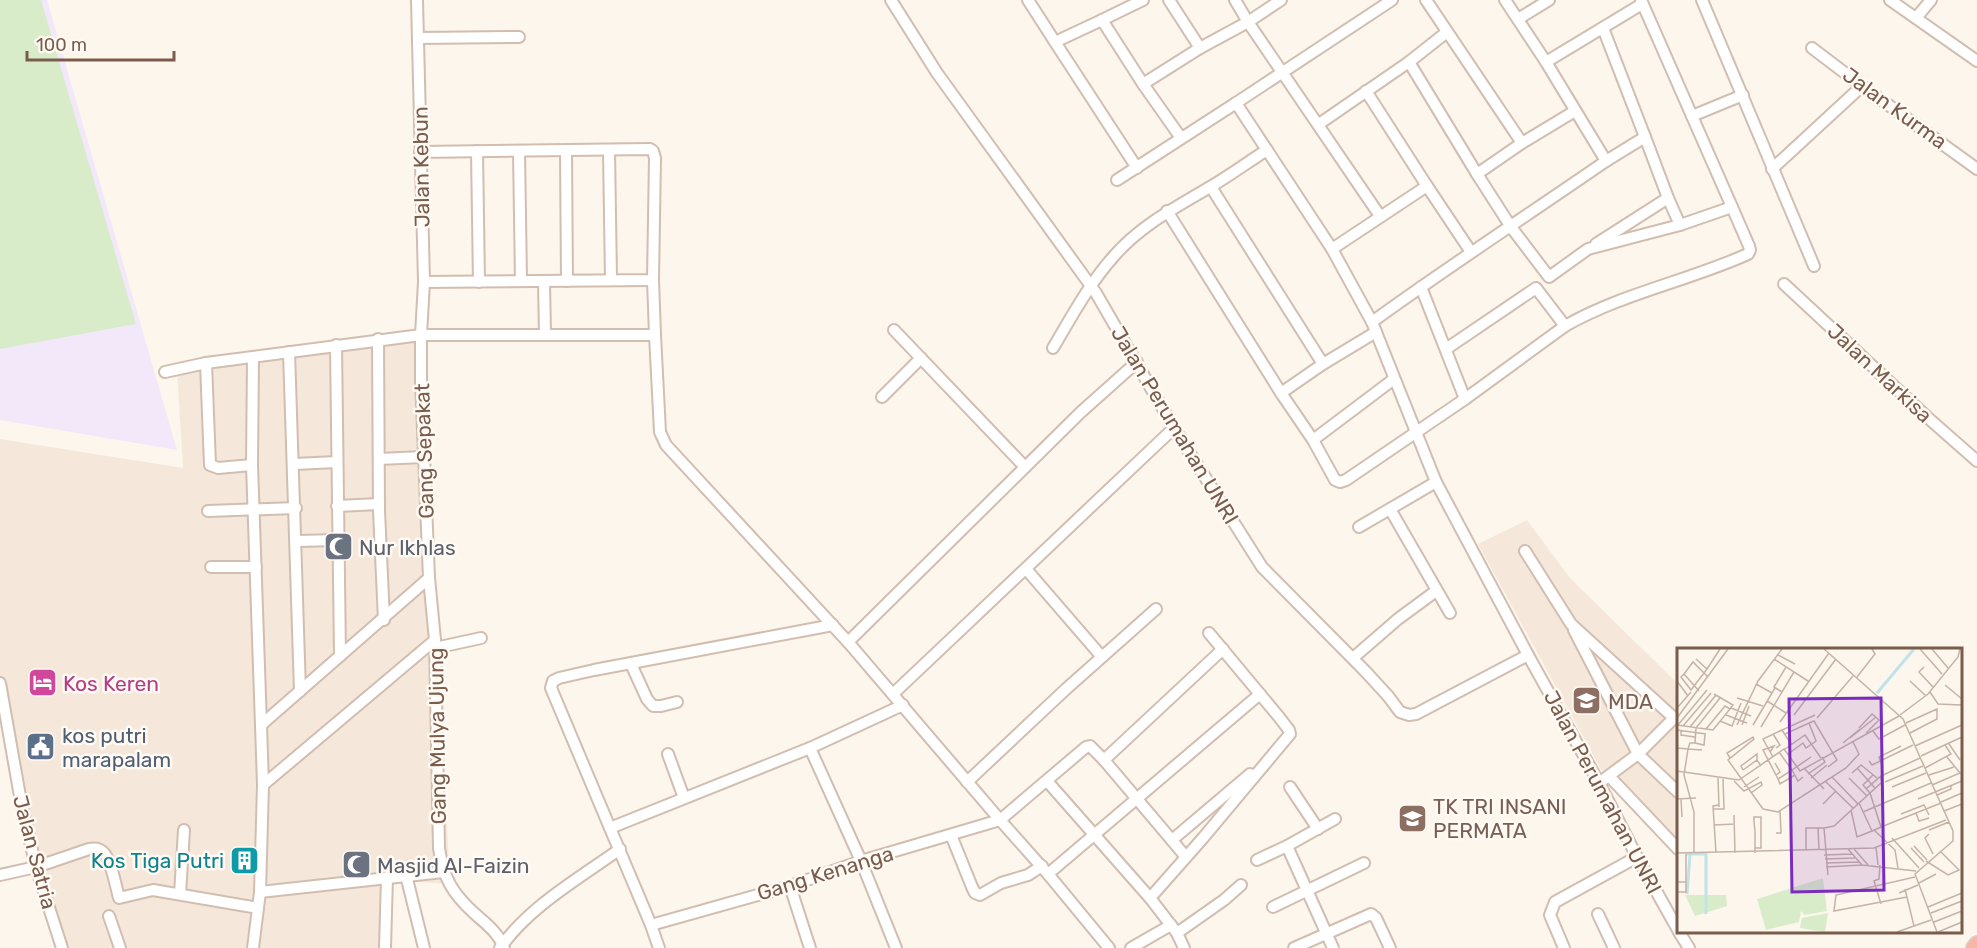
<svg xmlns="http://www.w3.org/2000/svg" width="1977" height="948" font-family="Rubik,sans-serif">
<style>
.residential{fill:#f5e8da}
.education{fill:#f3e8fa}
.green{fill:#d8ecc9}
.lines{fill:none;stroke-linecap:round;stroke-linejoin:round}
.minor-casing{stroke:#d1beb0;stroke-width:14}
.highway-casing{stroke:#dad1cd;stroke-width:18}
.minor{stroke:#fff;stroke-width:10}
.highway{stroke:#f7b7a3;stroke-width:15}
.labels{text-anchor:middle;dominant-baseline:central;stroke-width:5;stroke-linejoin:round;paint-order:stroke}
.street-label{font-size:21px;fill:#7a5c4d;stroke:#fffaf3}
.worship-label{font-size:21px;fill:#5b616d;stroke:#fffaf3;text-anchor:start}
.hotel-label{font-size:21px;fill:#b23c85;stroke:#fffaf3;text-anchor:start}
.education-label{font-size:21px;fill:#785e54;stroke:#fffaf3;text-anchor:start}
.service-label{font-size:21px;fill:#4e5e75;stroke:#fffaf3;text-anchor:start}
.culture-label{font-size:21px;fill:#0d838f;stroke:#fffaf3;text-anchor:end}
.inset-river{fill:none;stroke:#bfe3e8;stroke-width:3}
.inset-road{fill:none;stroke:#c5b3a7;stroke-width:1.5}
.view{fill:#7b2cbf;fill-opacity:0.15;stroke:#7b2cbf;stroke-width:3}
.inset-edge{fill:none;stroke:#7a5c4d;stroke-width:3}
</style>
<rect width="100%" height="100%" fill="#fdf6ec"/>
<g class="residential">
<path d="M423,336L426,362L427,426L450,884L388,880L386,948H58L0,686V439L183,468L177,370Z"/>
<path d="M1527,520L1570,578L1678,684V849L1603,773L1478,544Z"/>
</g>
<path class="education" d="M0,0H47L177,450L0,420Z"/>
<path class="green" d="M0,0H41L136,324L0,349Z"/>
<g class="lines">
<defs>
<g id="minor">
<path d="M417,0L424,282L421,335V381L429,578L435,640L439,848C443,877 452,893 474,913C485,923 499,933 504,948"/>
<path d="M891,0L937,73L1096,293L1174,428L1262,567L1366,672L1388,696L1400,712L1409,715L1416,714L1528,655"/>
<path d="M1028,0L1055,42L1102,20"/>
<path d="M1169,0L1200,48"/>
<path d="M1281,0L1248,22L1380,216"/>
<path d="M1392,0L1236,103L1332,249L1372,322L1436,482L1528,655L1599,783L1637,857L1678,930"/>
<path d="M1426,0L1522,143L1477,174L1511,227L1549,277L1588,249L1680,225L1732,207L1641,0"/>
<path d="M1702,0L1814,266"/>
<path d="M1890,0L1977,61"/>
<path d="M1916,18L1931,0"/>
<path d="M1518,19L1549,0"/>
<path d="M1603,28L1645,137L1606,161"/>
<path d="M418,38L519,37"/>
<path d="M1055,42L1137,168"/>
<path d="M1812,48L1862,86L1977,169"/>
<path d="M1409,62L1477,174"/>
<path d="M1546,62L1642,4"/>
<path d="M1143,84L1102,20L1143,0"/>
<path d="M1692,116L1743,95"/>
<path d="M1319,124L1409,62L1447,32"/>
<path d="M1181,138L1143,84L1200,48L1248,22L1235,0"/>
<path d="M1522,143L1575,111"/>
<path d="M609,150L611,280"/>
<path d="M477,151L479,282"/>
<path d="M519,151L521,281"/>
<path d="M566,151L567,281"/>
<path d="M420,152L650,149L653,151L655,158L653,280L424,282"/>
<path d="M1772,169L1862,86"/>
<path d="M1117,180L1236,103"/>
<path d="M1427,186L1471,252"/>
<path d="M1211,187L1323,364L1376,332"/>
<path d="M1668,198L1680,225"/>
<path d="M1167,211L1281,393L1323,364"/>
<path d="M1596,244L1668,198L1645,137"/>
<path d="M1332,249L1427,186L1366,91"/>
<path d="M544,281L545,335"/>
<path d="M1784,284L1927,417L1977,461"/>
<path d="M1421,287L1465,399"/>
<path d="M1372,322C1449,266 1528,215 1606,161L1546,62L1505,0"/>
<path d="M894,330L1025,467"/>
<path d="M655,335L660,432L666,445L848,642L1000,820L1048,874L1109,948"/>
<path d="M378,339L379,511L384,620"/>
<path d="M336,345L340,656"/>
<path d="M1053,348C1072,316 1089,284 1114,256C1141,225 1175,208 1210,187C1229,176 1248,162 1267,150"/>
<path d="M1446,349L1536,288L1565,326"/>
<path d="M289,352L300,691"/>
<path d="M253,357L252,465L261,725"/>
<path d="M206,363L210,465L218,468L252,465"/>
<path d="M165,372L206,363L421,335H655L653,280"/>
<path d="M1281,393L1313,440L1335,480L1340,482L1346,480L1465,399L1565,326C1623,293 1688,281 1748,254L1750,250L1749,246L1732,207"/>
<path d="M882,397L921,358"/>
<path d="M1313,440L1394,379"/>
<path d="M379,459L423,457"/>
<path d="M294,464L337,462"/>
<path d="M337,506L379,504"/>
<path d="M1390,509L1450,613"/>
<path d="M208,511L296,508"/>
<path d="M1359,527L1436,482"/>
<path d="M297,541L338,540"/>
<path d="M1525,551L1571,624L1674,718L1638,754L1599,783"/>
<path d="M211,567H256"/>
<path d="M1026,569L1102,657"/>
<path d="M833,625L594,670L559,678L553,681L551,688L610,828L810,748L903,705"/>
<path d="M1574,630L1638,754L1678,792"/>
<path d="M848,642L1081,412L1137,362"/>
<path d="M435,648L481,638"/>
<path d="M1353,658L1398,619L1436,591"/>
<path d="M631,664L647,699L653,706H661L677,702"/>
<path d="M0,683L21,802L36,867L62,948"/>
<path d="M894,693L1174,428"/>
<path d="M810,748L861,861L896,948"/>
<path d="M668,754L684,798"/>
<path d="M1104,760L1223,649"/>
<path d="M1609,776L1678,849"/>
<path d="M1047,781L1150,898L1177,933L1184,948"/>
<path d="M967,782L1066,689L1156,609"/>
<path d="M263,785L435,640"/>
<path d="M1290,787L1318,829"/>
<path d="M610,828L651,925L790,886L861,861L1000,820L1086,747L1090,746L1104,760L1186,857"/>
<path d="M951,835L972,887L975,893L980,895L1001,883L1028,875L1042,866"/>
<path d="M1172,840L1250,774"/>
<path d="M1257,860L1287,846"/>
<path d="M1048,874L1260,694"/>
<path d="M0,875L36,867L89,849C94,848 99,848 103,852C111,859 116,887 119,898L153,890L258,908"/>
<path d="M406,875L424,948"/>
<path d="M790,886L810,948"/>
<path d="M260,892L443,872"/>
<path d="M180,894L184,830"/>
<path d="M1150,898L1203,838L1290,734L1289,730L1279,717L1209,633"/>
<path d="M1273,907L1364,863"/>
<path d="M1598,914L1614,948"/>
<path d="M109,916L120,948"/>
<path d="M651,925L659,948"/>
<path d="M1679,932L1689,948"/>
<path d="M1177,933L1224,900L1241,885"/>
<path d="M253,948L260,892L263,785L261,725L429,578"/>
<path d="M385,948L387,877"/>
<path d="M500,948C530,906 578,879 620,849"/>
<path d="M1131,948L1171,925"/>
<path d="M1294,948L1371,914L1376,918L1390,948"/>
<path d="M1333,948L1287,846L1335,819"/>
<path d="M1564,948L1550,915L1555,902L1637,857"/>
</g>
<path id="highway" d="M1974,948L1977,944"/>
</defs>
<use href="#minor" class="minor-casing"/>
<use href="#highway" class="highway-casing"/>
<use href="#minor" class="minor"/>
<use href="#highway" class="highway"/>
</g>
<defs>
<symbol id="mosque-square" viewBox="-11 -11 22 22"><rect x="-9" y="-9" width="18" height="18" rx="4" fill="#6b7280" stroke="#fffaf3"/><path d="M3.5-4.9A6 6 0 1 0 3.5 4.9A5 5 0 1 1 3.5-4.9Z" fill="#fff"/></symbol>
<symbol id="hotel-square" viewBox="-11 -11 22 22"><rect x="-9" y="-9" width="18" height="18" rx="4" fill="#d1479c" stroke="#fffaf3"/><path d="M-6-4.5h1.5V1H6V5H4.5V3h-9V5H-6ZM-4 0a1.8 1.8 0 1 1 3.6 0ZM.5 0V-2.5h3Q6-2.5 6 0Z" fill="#fff"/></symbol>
<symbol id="school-square" viewBox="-11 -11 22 22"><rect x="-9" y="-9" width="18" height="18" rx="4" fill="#8d6e63" stroke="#fffaf3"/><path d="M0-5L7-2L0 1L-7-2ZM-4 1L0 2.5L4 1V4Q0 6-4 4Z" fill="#fff"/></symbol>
<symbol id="civic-square" viewBox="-11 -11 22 22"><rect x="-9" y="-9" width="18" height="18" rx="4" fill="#5c6f8a" stroke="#fffaf3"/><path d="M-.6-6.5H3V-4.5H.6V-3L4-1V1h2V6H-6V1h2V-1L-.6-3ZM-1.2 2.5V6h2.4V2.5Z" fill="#fff"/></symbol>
<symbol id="building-square" viewBox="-11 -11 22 22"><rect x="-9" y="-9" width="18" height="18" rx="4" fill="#0f9aa8" stroke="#fffaf3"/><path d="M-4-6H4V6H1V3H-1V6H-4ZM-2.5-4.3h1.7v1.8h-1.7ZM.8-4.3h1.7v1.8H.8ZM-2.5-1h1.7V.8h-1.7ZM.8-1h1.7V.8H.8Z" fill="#fff"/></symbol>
</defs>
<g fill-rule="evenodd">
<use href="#mosque-square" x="322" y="530" width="33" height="33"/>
<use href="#hotel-square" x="26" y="666" width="33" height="33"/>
<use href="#school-square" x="1570" y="684" width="33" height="33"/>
<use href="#civic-square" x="24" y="730" width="33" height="33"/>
<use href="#school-square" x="1396" y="802" width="33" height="33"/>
<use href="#building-square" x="228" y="844" width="33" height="33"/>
<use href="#mosque-square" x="340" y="848" width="33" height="33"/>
</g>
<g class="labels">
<g class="street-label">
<text transform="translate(1895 108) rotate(36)">Jalan Kurma</text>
<text transform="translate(421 167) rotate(-91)">Jalan Kebun</text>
<text transform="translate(1880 373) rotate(43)">Jalan Markisa</text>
<text transform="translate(1175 425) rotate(59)">Jalan Perumahan UNRI</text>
<text transform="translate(424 451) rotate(-92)">Gang Sepakat</text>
<text transform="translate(437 736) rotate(-91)">Gang Mulya Ujung</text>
<text transform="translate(1603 792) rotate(62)">Jalan Perumahan UNRI</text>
<text transform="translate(35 852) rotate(75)">Jalan Satria</text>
<text transform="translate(825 873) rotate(-17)">Gang Kenanga</text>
</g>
<g class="worship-label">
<text x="359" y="547">Nur Ikhlas</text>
<text x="377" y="865">Masjid Al-Faizin</text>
</g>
<g class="hotel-label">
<text x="63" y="683">Kos Keren</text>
</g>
<g class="education-label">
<text x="1608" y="701">MDA</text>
<text x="1433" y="806">TK TRI INSANI<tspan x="1433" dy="24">PERMATA</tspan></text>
</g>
<g class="service-label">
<text x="62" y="735">kos putri<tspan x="62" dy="24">marapalam</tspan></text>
</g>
<g class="culture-label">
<text x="224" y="860">Kos Tiga Putri</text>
</g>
</g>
<g transform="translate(1677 648)">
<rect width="285" height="285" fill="#fdf6ec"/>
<path d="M146,230L150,263L128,267L124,263L122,274L89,282L80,251ZM8,247H49L50,258L18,268ZM151,265L148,284L123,280L125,270Z" fill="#d8ecc9"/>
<path class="inset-river" d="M200,45L237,1M10,206H29V266M10,246L13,207"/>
<path class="inset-road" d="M147,1L226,71L276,183V193L238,226L260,284M243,1L265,26M255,1L271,20M101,7L118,16M19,11L30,21L43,1M97,11L131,33M247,19L242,24L256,39M7,26L4,29L14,42L30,21M180,29L198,6L195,1M0,33L11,48M233,33L249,48M79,36L95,45M268,37L285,51M22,43L7,26L16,14L31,29M105,44L97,39L109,19M253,44L261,56L285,57M37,46L56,57L53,61M60,50L86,58M90,53L109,65M0,60L14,44M54,60L74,68M49,67L70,75M117,67L159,11M223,67L251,46L281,9L283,1M0,70L51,1M140,70L176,28M43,73L55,78L64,55M103,74L152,5M132,75L137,73L160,112L151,119M229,75L260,61V71L233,85M0,77L36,82L53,61L48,58L29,81M1,77L30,42M60,77L81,33L105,1M65,77L72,58M76,77L98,40M6,78L34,45M13,79L39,47M84,79L117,24M182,80L195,66L202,72L189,85M0,82L29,86M4,83V87L18,89M196,83L202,91L228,77M96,86L103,97L99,100M108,86L132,75L139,93L129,100L126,95L111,106M173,90L199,69M18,95L27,97L28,86M166,95L183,81M114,96L105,82L138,67M272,96L283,112M238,98L285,77M0,100L11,101L13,95H18L19,80L43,50M108,101L128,87L144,110M93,104L97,98L86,102L99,127L103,124L98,115M102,104L115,122L134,109M244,108L285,89M96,109L86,91L105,82M53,110L50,105L76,89L77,91L51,112L86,161L101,164L169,120L182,106L176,94M192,113L195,117L236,97M205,117L202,109L224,98M127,120L147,141M180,120L198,140M248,120L274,106L268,97M66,122L64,118L80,106V112M66,122L80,112L84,118M0,123L62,132M175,125L184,117L200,130M131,126L148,114L145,109M99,127L101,131L115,122L121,133L126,129M252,127L277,119M155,129L181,156M41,130L42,159M134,130L150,117M172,130L190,148M101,131L103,136L118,127M62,132L107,101L123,123L222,68M57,133L67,143L84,134L85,137L74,145M148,133L176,160M208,134L246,118M255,137L283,125L270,109M67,139L82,129M215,139L249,125M189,141L204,128L243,110M260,147L274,141V138M0,151L19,150M4,151L5,169M241,151L285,133M264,154L285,145M146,156L159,143M36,161H47L46,131M174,162L180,189L195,183L182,155M267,163L285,156M186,164L254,135M239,165L242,173L252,170M224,166L247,157L252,167M57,167L58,205M37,177L58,176M204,179L264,155M141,180H147L151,227M147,180L157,178L205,134L203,128M197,182L218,202L221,220M252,182L272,174M195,183L204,179L193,145L186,137L196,127M99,185H104L103,163M252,186L248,190L256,206M215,190L242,220M237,198L250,212M199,199L201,217M78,200H84V169H77V174L78,183V205M234,200L247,214M171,201L185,217L239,223M177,201L191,217M129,203V180H141L142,202M0,205L197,200L269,172M17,205V164L7,127L11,101L25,102M39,205L36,158L42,157M147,207L175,206M148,211L178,210M249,213L271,227L282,222L263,203M149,215L182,214M203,217L202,231L197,233L204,256M149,219L185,217M0,234H9V205M242,235L259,226M228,241L237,278M0,244H9V234M222,245L241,237M230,249L157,263L159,247L238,229M251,259L285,245M254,265L285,253M257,274L285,263M220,284L254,272M261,284L285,274"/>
<path class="view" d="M204,50L207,242L115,244L112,51Z"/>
<rect width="285" height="285" class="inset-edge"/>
</g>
<path d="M27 51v9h147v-9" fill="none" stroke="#7a5c4d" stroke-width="3"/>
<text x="36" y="51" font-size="18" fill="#7a5c4d" stroke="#fffaf3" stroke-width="4.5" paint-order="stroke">100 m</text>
</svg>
